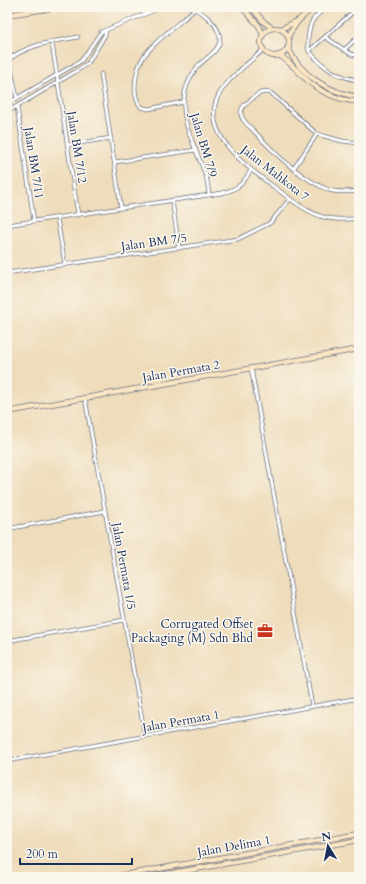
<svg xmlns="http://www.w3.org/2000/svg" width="366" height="884" font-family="Cardo,serif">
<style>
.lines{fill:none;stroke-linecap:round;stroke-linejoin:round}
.street-casing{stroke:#656c7e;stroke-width:4.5}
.secondary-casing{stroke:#656c7e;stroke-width:6}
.street{stroke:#fff;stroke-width:3}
.secondary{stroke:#fbe6c4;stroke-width:4.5}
.labels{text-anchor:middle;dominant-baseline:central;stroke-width:3;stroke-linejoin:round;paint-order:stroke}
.street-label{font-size:12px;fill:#1b2f5e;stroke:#fbf7ec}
.poi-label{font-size:12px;fill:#1b2f5e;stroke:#fbf7ec;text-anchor:end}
</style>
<rect width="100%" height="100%" fill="#fbf7ec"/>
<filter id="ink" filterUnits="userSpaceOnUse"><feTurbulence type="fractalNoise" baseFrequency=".025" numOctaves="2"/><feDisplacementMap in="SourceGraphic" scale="8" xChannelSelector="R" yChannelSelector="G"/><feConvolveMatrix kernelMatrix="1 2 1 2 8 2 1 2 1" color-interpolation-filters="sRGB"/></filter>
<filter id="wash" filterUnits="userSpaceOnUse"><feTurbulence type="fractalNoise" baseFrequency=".012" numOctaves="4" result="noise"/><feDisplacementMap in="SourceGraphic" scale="16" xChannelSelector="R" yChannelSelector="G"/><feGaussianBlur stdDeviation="0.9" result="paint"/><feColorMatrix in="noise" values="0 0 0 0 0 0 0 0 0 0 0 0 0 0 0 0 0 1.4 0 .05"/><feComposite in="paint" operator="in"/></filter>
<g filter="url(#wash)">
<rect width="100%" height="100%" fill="#eedcba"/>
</g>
<g filter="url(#ink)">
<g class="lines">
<defs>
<g id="street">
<path d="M190,7C203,12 219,24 220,39C220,51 204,59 197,67C192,74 187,83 185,92C179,121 196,147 205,174C208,180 208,188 209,195"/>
<path d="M325,37L351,54L359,56"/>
<path d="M52,43L78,215"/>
<path d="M264,49C248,64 219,84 215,105C208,141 252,171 277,189C290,199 304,210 320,216C333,220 346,220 359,218"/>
<path d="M344,50L359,36"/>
<path d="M309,51L353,12L359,9"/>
<path d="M309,51C323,67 337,78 359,80"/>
<path d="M309,51C307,43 308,28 313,20C316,15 322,11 327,7"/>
<path d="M9,60L17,98"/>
<path d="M7,61C27,44 53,42 78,37"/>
<path d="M101,74L121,208"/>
<path d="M183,102L148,109L141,107C136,101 135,95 135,87C136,60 147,50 167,33C176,25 186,17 195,9"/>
<path d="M7,104L81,61L101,32L162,7"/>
<path d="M17,107L34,221"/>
<path d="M7,112L75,72L88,63L105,35L106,30"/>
<path d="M359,143L342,141L317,134L271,93C263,91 258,93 252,99C248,102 241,106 241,113C241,120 248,125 253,130C272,151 302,180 329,190C338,193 349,192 359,191"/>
<path d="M67,145L111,138"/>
<path d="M115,162L195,150"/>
<path d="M294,168L317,134"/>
<path d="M172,200L179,248"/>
<path d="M57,218L65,265"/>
<path d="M7,225L222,193C238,189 243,184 251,170"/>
<path d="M7,273L238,239L270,223L290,199"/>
<path d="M251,368L312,706"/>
<path d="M85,398L145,736"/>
<path d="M7,529L105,511"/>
<path d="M7,641L124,620"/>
<path d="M7,761L359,698"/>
</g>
<g id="secondary">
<path d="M242,7L259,26L263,35"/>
<path d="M251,7L264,22L272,28"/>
<path d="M7,9L35,7"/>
<path d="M7,15L60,7"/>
<circle cx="275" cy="42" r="14"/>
<path d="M281,29L299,20L313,7"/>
<path d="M288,36L298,21"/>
<path d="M288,47C299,75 330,93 359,97"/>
<path d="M279,55C289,61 296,70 305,78C319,92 339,100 359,102"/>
<path d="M7,412L359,349"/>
<path d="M113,877L359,833"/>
<path d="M150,877L359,840"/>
</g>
</defs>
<use href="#street" class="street-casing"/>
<use href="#secondary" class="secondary-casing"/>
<use href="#street" class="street"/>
<use href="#secondary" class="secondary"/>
</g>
</g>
<defs>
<symbol id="office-bare" viewBox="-9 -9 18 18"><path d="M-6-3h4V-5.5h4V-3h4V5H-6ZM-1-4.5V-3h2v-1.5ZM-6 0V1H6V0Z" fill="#c8321e" stroke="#fbf7ec" stroke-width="2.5" paint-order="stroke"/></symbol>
</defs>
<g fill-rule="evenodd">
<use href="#office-bare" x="254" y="620" width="22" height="22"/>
</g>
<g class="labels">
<g class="street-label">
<text transform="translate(204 145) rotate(73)">Jalan BM 7/9</text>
<text transform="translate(77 147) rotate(81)">Jalan BM 7/12</text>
<text transform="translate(34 163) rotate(81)">Jalan BM 7/11</text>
<text transform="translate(275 173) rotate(38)">Jalan Mahkota 7</text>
<text transform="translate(154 242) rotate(-8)">Jalan BM 7/5</text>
<text transform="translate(181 371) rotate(-10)">Jalan Permata 2</text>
<text transform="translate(124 566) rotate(80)">Jalan Permata 1/5</text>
<text transform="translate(181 721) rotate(-10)">Jalan Permata 1</text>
<text transform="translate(234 846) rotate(-10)">Jalan Delima 1</text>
</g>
<g class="poi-label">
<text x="253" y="624">Corrugated Offset<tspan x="253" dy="14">Packaging (M) Sdn Bhd</tspan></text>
</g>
</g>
<rect width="366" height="884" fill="none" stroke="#fbf7ec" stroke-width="24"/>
<g transform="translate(328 846) rotate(350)" stroke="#fbf7ec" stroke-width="3" paint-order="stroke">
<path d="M0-3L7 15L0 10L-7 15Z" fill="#1b2f5e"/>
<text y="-6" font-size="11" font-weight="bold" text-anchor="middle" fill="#1b2f5e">N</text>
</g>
<path d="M20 858v6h112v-6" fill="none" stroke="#1b2f5e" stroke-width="2"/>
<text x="26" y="858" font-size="12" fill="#1b2f5e" stroke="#fbf7ec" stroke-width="3" paint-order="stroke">200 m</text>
</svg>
